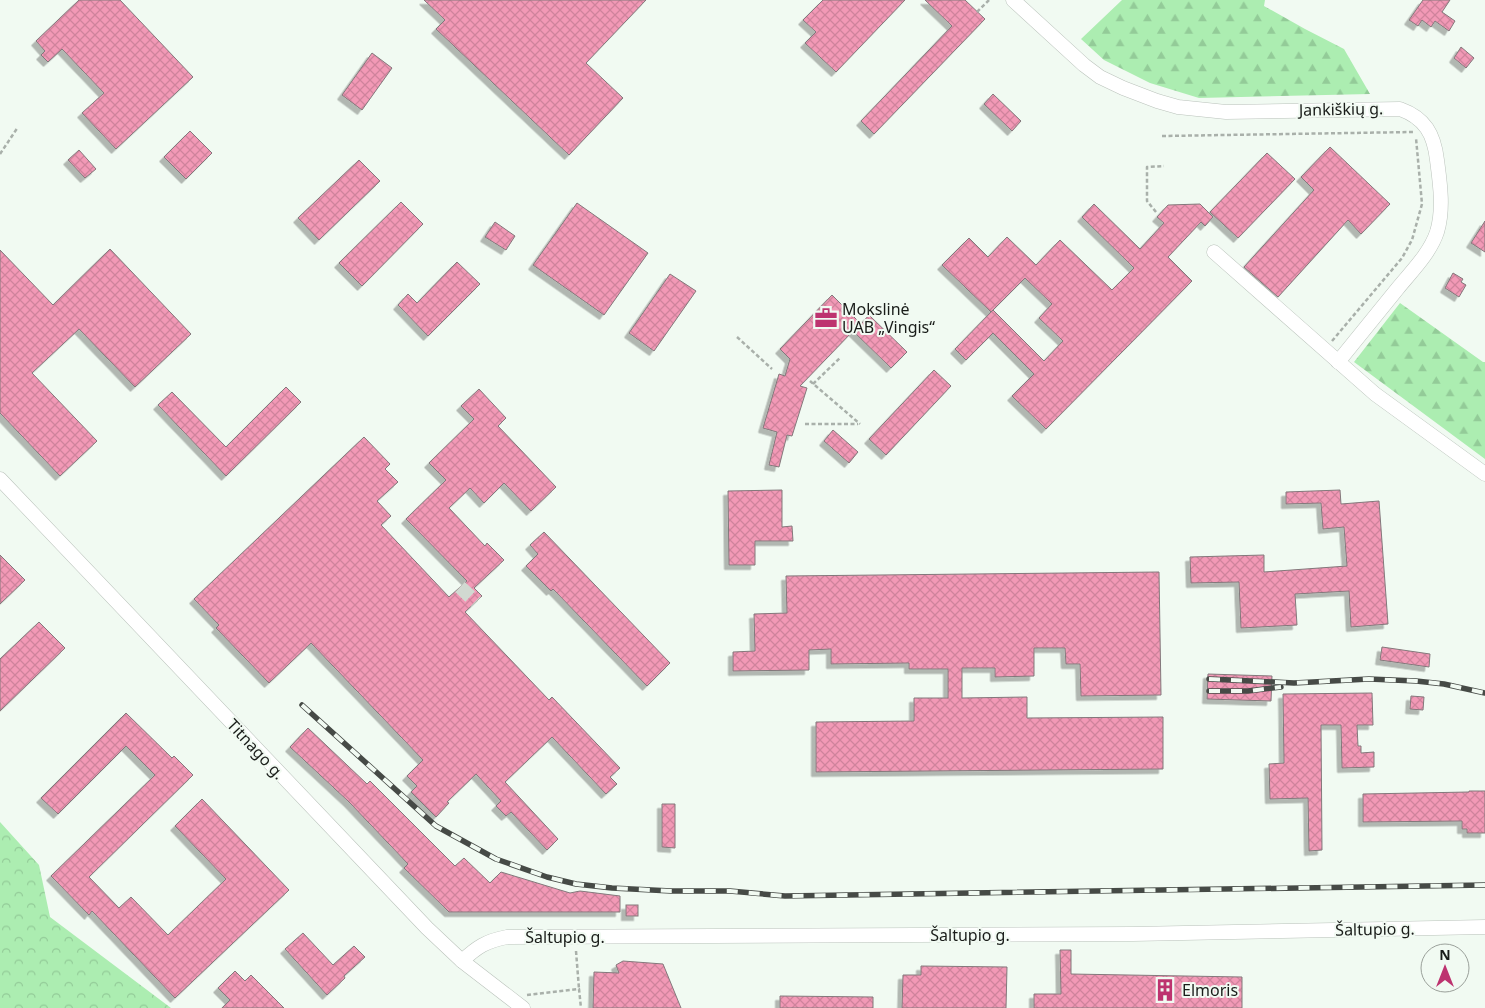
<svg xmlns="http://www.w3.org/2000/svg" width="1485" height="1008" font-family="'Noto Sans',sans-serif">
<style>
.forest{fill:url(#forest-firs)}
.park{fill:url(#park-crowns)}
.building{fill:url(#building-cross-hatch);stroke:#83787b;filter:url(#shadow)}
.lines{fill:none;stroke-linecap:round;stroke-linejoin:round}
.minor-tunnel{stroke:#d1d9d1;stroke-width:14;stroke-dasharray:14 7;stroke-linecap:butt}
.minor-casing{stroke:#bac2bb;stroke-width:15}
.path{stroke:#a9b0aa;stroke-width:2.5;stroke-dasharray:4 2.5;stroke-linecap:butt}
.minor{stroke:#fff;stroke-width:14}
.rail-casing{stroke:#464a46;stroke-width:5.5}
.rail{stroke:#f1faf2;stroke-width:4;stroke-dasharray:11;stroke-linecap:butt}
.labels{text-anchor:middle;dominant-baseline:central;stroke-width:4;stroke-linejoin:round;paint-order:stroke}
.street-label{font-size:16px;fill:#191c19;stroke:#f1faf2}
.poi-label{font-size:16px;fill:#191c19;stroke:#f1faf2;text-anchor:start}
</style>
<defs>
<pattern id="forest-firs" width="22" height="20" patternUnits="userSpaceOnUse" patternTransform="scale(1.25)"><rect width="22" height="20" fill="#acedb1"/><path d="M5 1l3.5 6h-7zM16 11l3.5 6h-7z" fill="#93cb98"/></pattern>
<pattern id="park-crowns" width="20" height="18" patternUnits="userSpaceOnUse" patternTransform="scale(1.25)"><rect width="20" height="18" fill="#acedb1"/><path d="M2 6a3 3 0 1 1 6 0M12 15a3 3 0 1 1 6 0" fill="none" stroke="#93cb98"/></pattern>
<pattern id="building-cross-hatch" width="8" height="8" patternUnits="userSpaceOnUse" patternTransform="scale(1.25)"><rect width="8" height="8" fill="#f299b6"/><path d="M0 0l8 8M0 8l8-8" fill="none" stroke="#cf839c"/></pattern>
<filter id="shadow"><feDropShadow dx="-4.5" dy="4.5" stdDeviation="0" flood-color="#0004"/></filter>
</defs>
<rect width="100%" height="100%" fill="#f1faf2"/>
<g class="forest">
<path d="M1122,0H1265L1264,6L1305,29L1344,49L1370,94L1199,98L1150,83L1104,60L1081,39Z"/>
<path d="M1400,303L1483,362H1485V459L1354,362Z"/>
</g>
<path class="park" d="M0,822L39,865L50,917L171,1008H0Z"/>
<g class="building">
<path d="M79,0H120L193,77L116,149L82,113L104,93L62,49L48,62L41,55L45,51L36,41Z"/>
<path d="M424,0H646L586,63L623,98L569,155L436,29L445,20Z"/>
<path d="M823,0H905L836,72L805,43L816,32L803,20Z"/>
<path d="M925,0H965L985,19L874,134L861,121L952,26Z"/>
<path d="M1423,0H1450L1442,12L1455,21L1449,31L1435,21L1431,27L1422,20L1418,26L1409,20Z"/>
<path d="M1461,47L1474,58L1466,68L1454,58Z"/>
<path d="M372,53L392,68L362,110L342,95Z"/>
<path d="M993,94L1021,121L1012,131L984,104Z"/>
<path d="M190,131L212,153L186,179L164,157Z"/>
<path d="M1330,147L1390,204L1361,234L1348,220L1278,297L1244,267L1314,190L1301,177Z"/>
<path d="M79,150L96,169L85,178L68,160Z"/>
<path d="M1267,153L1295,179L1238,238L1210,212Z"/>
<path d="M359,160L380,181L319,240L298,218Z"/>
<path d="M401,202L423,224L362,286L339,263Z"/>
<path d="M577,203L648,253L604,315L533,265Z"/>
<path d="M1094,204L1140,249L1164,223L1157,217L1168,205L1200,204L1213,217L1205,226L1201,222L1168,257L1192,281L1046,429L1012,396L1034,374L993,333L966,360L955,349L993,310L1044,361L1063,341L1039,318L1052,304L1025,278L991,312L942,265L969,238L988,257L1007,237L1036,265L1060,240L1112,290L1134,268L1082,217Z"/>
<path d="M1485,221V252L1471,243Z"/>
<path d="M495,222L515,236L506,250L485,237Z"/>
<path d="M110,249L191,334L135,387L79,329L32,373L97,441L60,476L0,413V250L53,305Z"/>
<path d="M457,262L480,284L428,336L398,305L408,294L417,303Z"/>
<path d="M1453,273L1463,279L1461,282L1466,285L1459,297L1445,288Z"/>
<path d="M670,274L696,291L654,351L629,333Z"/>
<path d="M832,295L861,324L869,315L907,352L891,368L853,331L800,386L807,388L792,436L787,435L779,467L769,465L777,432L763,428L779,374L785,376L790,359L780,349Z"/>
<path d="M934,370L951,386L886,455L869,439Z"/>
<path d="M286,387L301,402L226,476L158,405L172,392L226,447Z"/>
<path d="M479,389L506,418L498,426L556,487L531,511L504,483L484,503L470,488L449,508L485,546L487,543L504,560L474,588L482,596L465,612L549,700L552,697L620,768L610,777L617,784L606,794L552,737L505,782L558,839L547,850L511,812L506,816L496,806L501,801L476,774L447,802L449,803L436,817L411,792L417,786L407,776L423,760L311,643L269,683L216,628L219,625L194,599L364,437L390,464L385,469L398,482L377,501L391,516L381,525L449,597L467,581L406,519L446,480L429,463L474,419L461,406Z"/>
<path d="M833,430L858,452L849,463L824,441Z"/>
<path d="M782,490V527L792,526L793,541H755V565H729L728,491Z"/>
<path d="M1340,490L1341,504L1379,501L1388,624L1351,627L1349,591L1295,594L1297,625L1241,628L1239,582L1191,583L1190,557L1264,555V572L1347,566L1344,527L1323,529L1321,503L1286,504V492Z"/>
<path d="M544,532L670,663L647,686L553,589L551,591L526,566L538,554L530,545Z"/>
<path d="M0,555L25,580L0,604Z"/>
<path d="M1159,572L1161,695L1081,696L1080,664H1066L1065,648H1034V676L995,677V668H962V698L1027,697V718L1163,717V769L816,772V722L914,721V698H948V669H909V663L831,664V649L809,650V670L733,671V652L755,651L754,614L787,613L786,576Z"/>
<path d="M39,622L65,648L0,711V659Z"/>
<path d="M1382,647L1430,654L1429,667L1380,660Z"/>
<path d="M1208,674L1272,676L1271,701L1207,699Z"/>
<path d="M1372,693L1373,725H1357L1358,746H1361V753L1374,752V767L1342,768L1341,725H1321L1322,850L1309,851L1308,798L1270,799L1269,764L1284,763L1283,694Z"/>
<path d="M1411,696L1424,697L1423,710L1410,709Z"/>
<path d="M126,713L172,758L174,756L193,775L89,877L119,908L131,897L168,935L226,879L175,826L202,799L289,890L175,998L92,911L89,915L51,876L155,775L126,746L58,814L41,798Z"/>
<path d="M308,728L367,784L370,781L455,866L464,858L490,883L501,872L570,893L580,891L620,896V912H449L404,868L408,864L349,802L290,747Z"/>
<path d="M1469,791H1485V833H1467V829H1462V821L1363,822V794L1469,792Z"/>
<path d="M662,804H675V848L662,847Z"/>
<rect x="626" y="905" width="12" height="11"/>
<path d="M303,933L333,965L354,946L365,957L344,976L345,978L327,995L285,949Z"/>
<path d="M1060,950H1071V974L1242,977V1008H1034V994H1061Z"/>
<path d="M623,961L663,964L681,1008H593L594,972L619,973L616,965Z"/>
<path d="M921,966L1007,967L1006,1008H902L903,975H921Z"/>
<path d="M235,971L245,981L251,975L284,1008H222L230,1000L218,988Z"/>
<path d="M780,996L873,997V1008H780Z"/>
</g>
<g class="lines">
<path class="minor-tunnel" d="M460,587L476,602"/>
<defs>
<g id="minor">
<path d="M1013,0L1084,65L1100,77L1123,88L1157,101L1178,107L1226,112L1400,109C1425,118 1434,134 1437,160C1440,183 1444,209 1437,232C1430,253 1412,271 1398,288C1378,313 1358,337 1338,362"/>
<path d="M1214,252L1375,394L1485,474"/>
<path d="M0,479L427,928L462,961L523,1008"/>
<path d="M462,961C477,947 486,941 507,937L1133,934L1485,927"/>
</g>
</defs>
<use href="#minor" class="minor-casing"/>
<g class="path">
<path d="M977,12L989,0"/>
<path d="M1162,136L1413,132"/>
<path d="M0,154L18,127"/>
<path d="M1156,212L1147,201V167L1164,166"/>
<path d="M737,337L772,369"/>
<path d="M1332,341L1402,258L1412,240L1422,204L1416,138"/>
<path d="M810,381L860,424"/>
<path d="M813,384L841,357"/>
<path d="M805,424H858"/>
<path d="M576,951L579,989"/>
<path d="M527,995L579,989L581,1008"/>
</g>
<use href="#minor" class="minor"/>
<defs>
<g id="rail">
<path d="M1209,679L1294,683L1369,679L1416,681L1444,684L1485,693"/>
<path d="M1209,691H1248L1281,687"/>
<path d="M302,705L436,826L496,859L547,877L576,884L612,888L671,891H730L785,896L1485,885"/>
</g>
</defs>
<use href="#rail" class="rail-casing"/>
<use href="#rail" class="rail"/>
</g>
<defs>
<symbol id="office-bare" viewBox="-9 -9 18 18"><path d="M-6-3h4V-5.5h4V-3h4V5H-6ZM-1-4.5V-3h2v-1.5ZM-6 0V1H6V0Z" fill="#bd336f" stroke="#f1faf2" stroke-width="2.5" paint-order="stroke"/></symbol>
<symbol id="building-bare" viewBox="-9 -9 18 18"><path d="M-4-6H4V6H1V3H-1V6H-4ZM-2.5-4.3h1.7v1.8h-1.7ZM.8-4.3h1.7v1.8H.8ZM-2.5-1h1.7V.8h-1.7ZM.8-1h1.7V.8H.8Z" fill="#bd336f" stroke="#f1faf2" stroke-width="2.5" paint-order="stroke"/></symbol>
</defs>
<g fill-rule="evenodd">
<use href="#office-bare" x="810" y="302" width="32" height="32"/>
<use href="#building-bare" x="1149" y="974" width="32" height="32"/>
</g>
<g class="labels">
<g class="street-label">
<text transform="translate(1341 109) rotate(-1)">Jankiškių g.</text>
<text transform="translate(256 749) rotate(47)">Titnago g.</text>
<text transform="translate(1375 929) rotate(-1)">Šaltupio g.</text>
<text x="970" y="935">Šaltupio g.</text>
<text x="565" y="937">Šaltupio g.</text>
</g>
<g class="poi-label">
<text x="842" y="309">Mokslinė<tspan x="842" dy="18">UAB „Vingis“</tspan></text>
<text x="1182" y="990">Elmoris</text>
</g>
</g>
<g transform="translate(1445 968)"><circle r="24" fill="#f1faf2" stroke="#9ba19b"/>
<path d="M0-4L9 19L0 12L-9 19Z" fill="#bd336f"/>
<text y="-8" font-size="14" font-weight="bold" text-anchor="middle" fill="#191c19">N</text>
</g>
</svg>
